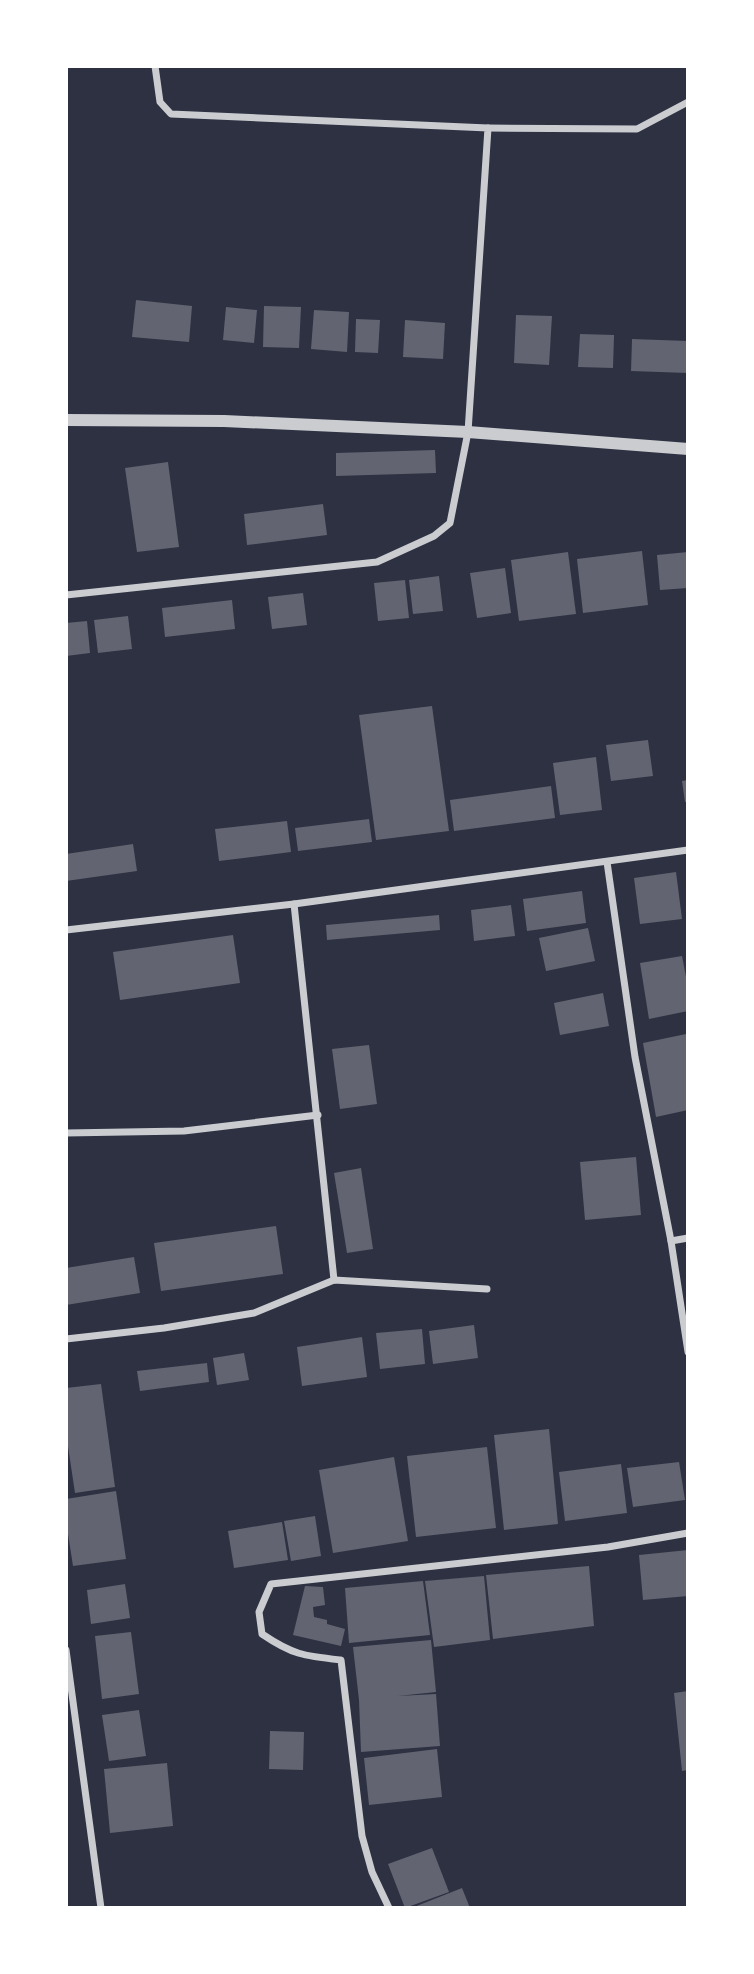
<svg xmlns="http://www.w3.org/2000/svg" width="754" height="1974" font-family="'Source Sans 3',sans-serif">
<style>
.building{fill:#626471}
.lines{fill:none;stroke-linecap:round;stroke-linejoin:round}
.minor{stroke:#caccd0;stroke-width:7}
.tertiary{stroke:#caccd0;stroke-width:12}
</style>
<rect width="100%" height="100%" fill="#2d3142"/>
<g class="building">
<path d="M136,300L192,306L189,342L132,337Z"/>
<path d="M264,306L301,307L299,348L263,347Z"/>
<path d="M226,307L257,310L254,343L223,340Z"/>
<path d="M314,310L349,312L347,352L311,349Z"/>
<path d="M516,315L552,316L549,365L514,363Z"/>
<path d="M356,319L380,320L378,353L355,352Z"/>
<path d="M405,320L445,323L443,359L403,357Z"/>
<path d="M580,334L614,335L613,368L578,367Z"/>
<path d="M632,339L688,341V373L631,371Z"/>
<path d="M435,450L436,473L336,476V453Z"/>
<path d="M168,462L179,547L137,552L125,468Z"/>
<path d="M323,504L327,535L247,545L244,514Z"/>
<path d="M642,551L648,605L583,613L577,559Z"/>
<path d="M568,552L576,614L519,621L511,560Z"/>
<path d="M688,552V588L660,590L657,555Z"/>
<path d="M505,568L511,613L477,618L470,573Z"/>
<path d="M439,576L443,611L413,614L409,580Z"/>
<path d="M405,580L409,618L378,621L374,583Z"/>
<path d="M303,593L307,625L272,629L268,597Z"/>
<path d="M232,600L235,629L165,637L162,608Z"/>
<path d="M128,616L132,649L98,653L94,620Z"/>
<path d="M87,621L90,653L66,656V623Z"/>
<path d="M432,706L449,831L376,840L359,715Z"/>
<path d="M648,740L653,776L611,781L606,745Z"/>
<path d="M596,757L602,810L560,815L553,763Z"/>
<path d="M688,780V802H685L682,781Z"/>
<path d="M551,786L555,818L454,831L450,800Z"/>
<path d="M369,819L372,842L298,851L295,828Z"/>
<path d="M287,821L291,852L219,861L215,829Z"/>
<path d="M133,844L137,871L66,881V854Z"/>
<path d="M676,872L682,919L640,924L634,878Z"/>
<path d="M582,891L586,923L527,931L523,899Z"/>
<path d="M511,905L515,936L474,941L471,910Z"/>
<path d="M439,915L440,930L327,940L326,925Z"/>
<path d="M588,928L595,961L546,971L539,938Z"/>
<path d="M233,935L240,983L120,1000L113,952Z"/>
<path d="M682,956L688,987V1011L649,1019L640,963Z"/>
<path d="M603,993L609,1026L560,1035L554,1003Z"/>
<path d="M686,1034L688,1110L656,1117L643,1043Z"/>
<path d="M369,1045L377,1104L340,1109L332,1049Z"/>
<path d="M636,1157L641,1215L585,1220L580,1162Z"/>
<path d="M361,1168L373,1249L347,1253L334,1173Z"/>
<path d="M276,1226L283,1274L161,1291L154,1243Z"/>
<path d="M134,1257L140,1293L66,1305V1268Z"/>
<path d="M474,1325L478,1358L433,1364L429,1331Z"/>
<path d="M422,1329L425,1364L380,1369L376,1333Z"/>
<path d="M362,1337L367,1377L302,1386L297,1347Z"/>
<path d="M244,1353L249,1380L217,1385L213,1358Z"/>
<path d="M207,1363L209,1382L140,1391L137,1371Z"/>
<path d="M101,1384L115,1487L75,1493L66,1433V1388Z"/>
<path d="M549,1429L558,1524L504,1530L494,1435Z"/>
<path d="M487,1447L496,1528L416,1537L407,1456Z"/>
<path d="M394,1457L408,1541L333,1553L319,1470Z"/>
<path d="M679,1462L685,1500L633,1507L627,1468Z"/>
<path d="M621,1464L627,1513L565,1521L559,1472Z"/>
<path d="M116,1491L126,1559L73,1566L66,1521V1499Z"/>
<path d="M315,1516L321,1556L291,1561L284,1521Z"/>
<path d="M282,1522L288,1560L234,1568L228,1531Z"/>
<path d="M688,1550V1596L643,1600L639,1555Z"/>
<path d="M589,1566L594,1626L493,1639L486,1575Z"/>
<path d="M484,1576L490,1640L434,1647L425,1581Z"/>
<path d="M423,1581L430,1635L349,1643L345,1588Z"/>
<path d="M125,1584L130,1618L91,1624L87,1590Z"/>
<path d="M305,1586L323,1587L325,1605L313,1607L314,1617L327,1620V1624L345,1629L341,1646L293,1635Z"/>
<path d="M131,1632L139,1694L102,1699L95,1636Z"/>
<path d="M431,1640L436,1692L398,1696L436,1694L440,1746L361,1752L359,1700L353,1647Z"/>
<path d="M688,1691V1770L682,1771L674,1693Z"/>
<path d="M139,1710L146,1756L109,1761L102,1715Z"/>
<path d="M270,1731L304,1732L303,1770L269,1769Z"/>
<path d="M437,1749L442,1797L369,1805L364,1758Z"/>
<path d="M167,1763L173,1826L110,1833L104,1769Z"/>
<path d="M432,1848L449,1892L405,1908L388,1864Z"/>
<path d="M462,1888L470,1908H414V1907Z"/>
</g>
<g class="lines">
<g class="minor">
<path d="M488,128L637,129L688,102"/>
<path d="M66,595L377,562L434,536L450,523L468,432L488,128L171,114L160,102L155,66"/>
<path d="M607,862L635,1057L671,1241L688,1352"/>
<path d="M294,904L334,1280"/>
<path d="M66,930L294,904L688,850"/>
<path d="M66,1133L184,1131L318,1115"/>
<path d="M671,1241L688,1238"/>
<path d="M66,1339L164,1328L254,1313L334,1280L487,1289"/>
<path d="M66,1650L101,1908"/>
<path d="M389,1908L372,1872L362,1836L341,1660C304,1656 293,1655 262,1634L259,1612L271,1584L608,1547L688,1533"/>
</g>
<path class="tertiary" d="M66,420L224,421L468,432L688,449"/>
</g>
<rect width="754" height="1974" fill="none" stroke="#ffffff" stroke-width="136"/>
</svg>
